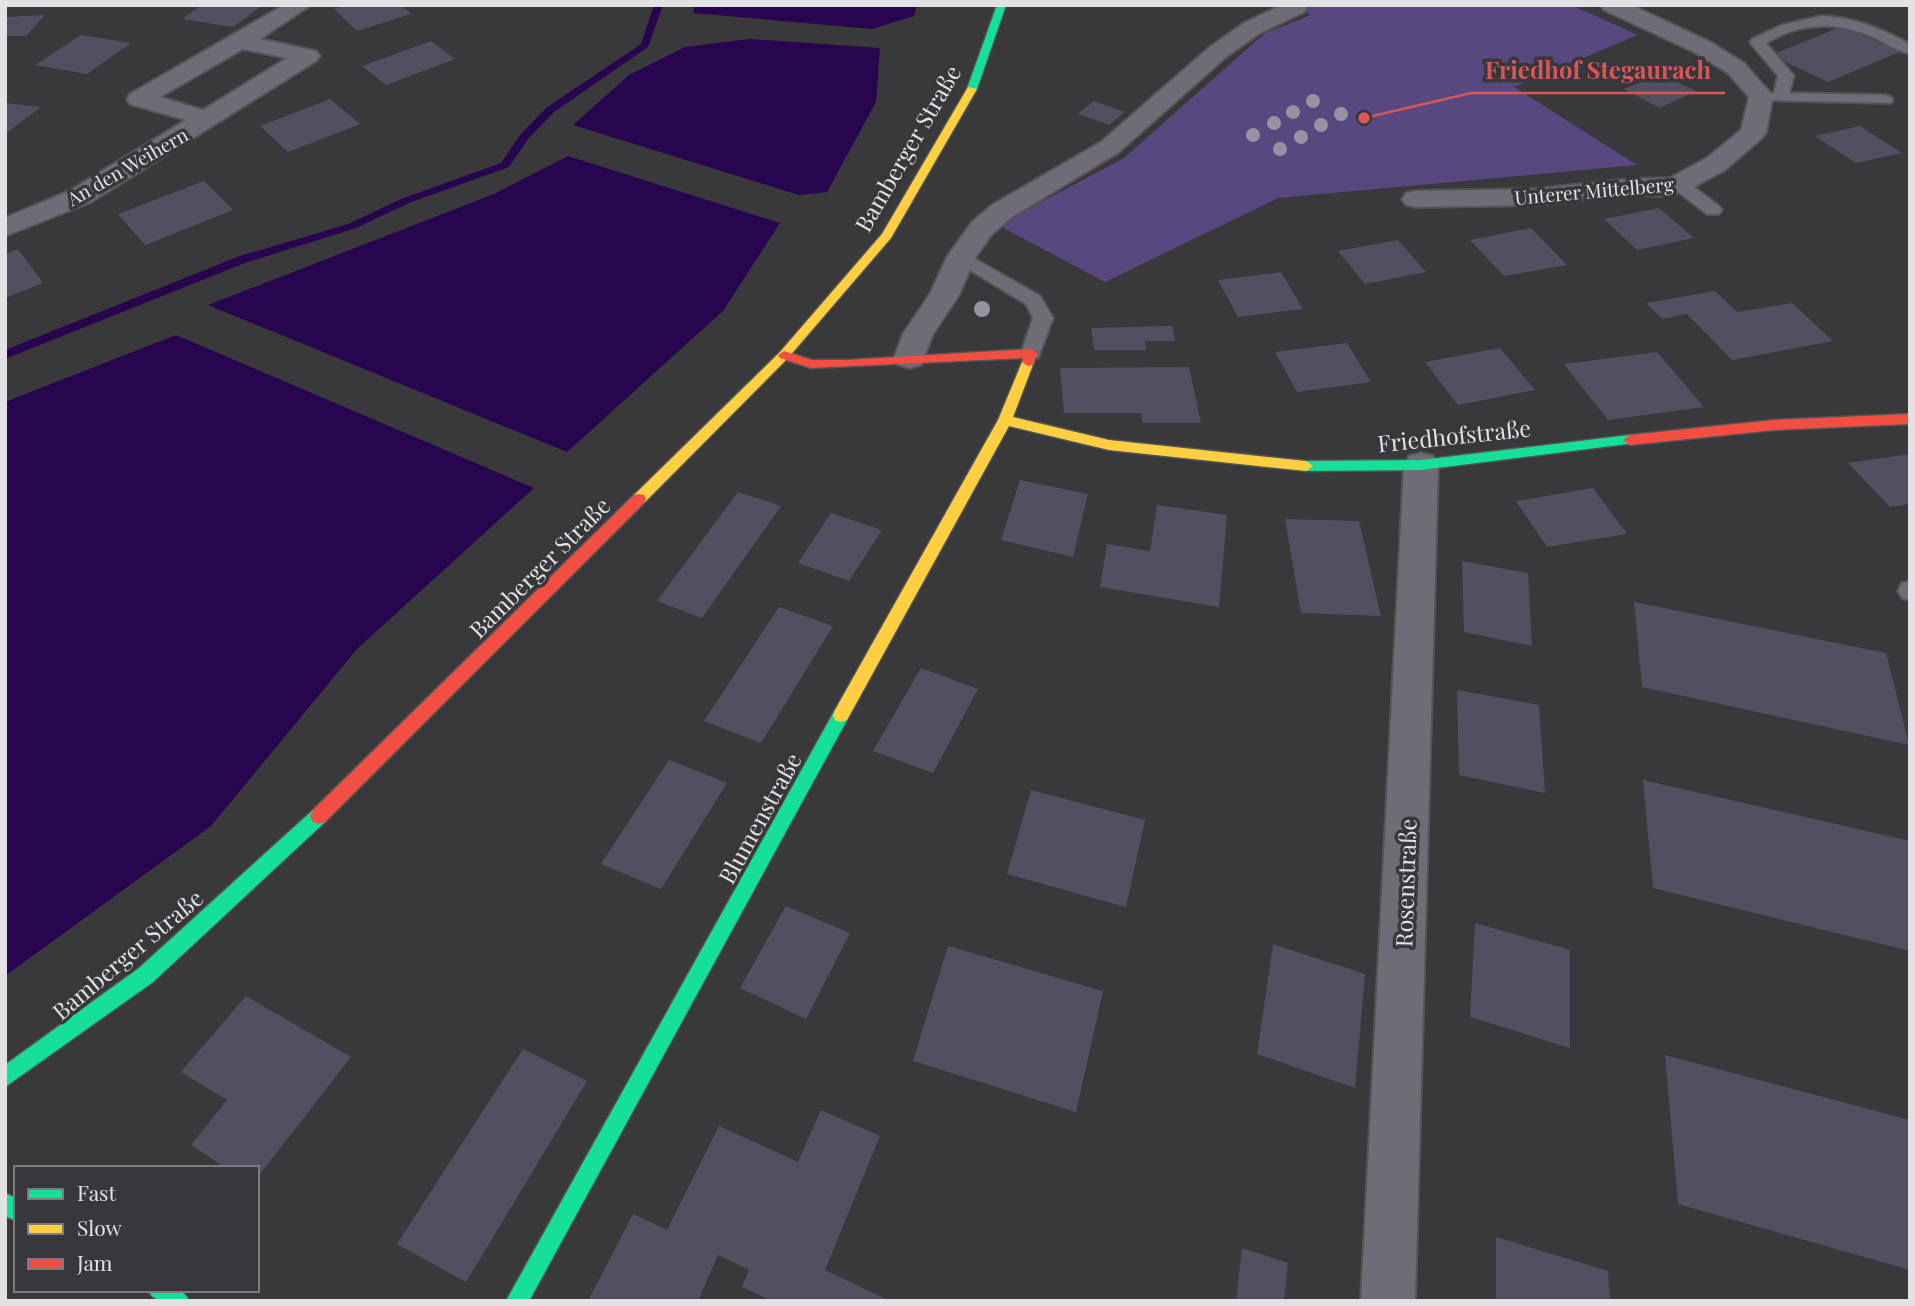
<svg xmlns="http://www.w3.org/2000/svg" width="1915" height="1306" font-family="'Playfair Display',serif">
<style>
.green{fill:#584880}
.water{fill:#28064f}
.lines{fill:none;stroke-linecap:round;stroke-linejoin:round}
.stream{fill:#28064f;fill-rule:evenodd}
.building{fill:#544f60}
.lane-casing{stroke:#545455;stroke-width:4}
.street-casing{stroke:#545455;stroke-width:4}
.fast-casing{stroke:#545455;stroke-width:3}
.slow-casing{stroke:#545455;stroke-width:3}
.jam-casing{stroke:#545455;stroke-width:3}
.lane{fill:#6f6c77;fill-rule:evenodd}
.street{fill:#6f6c77;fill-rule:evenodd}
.fast{fill:#16e098;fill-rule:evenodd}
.slow{fill:#ffcf43;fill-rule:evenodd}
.jam{fill:#f24e42;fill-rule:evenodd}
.tree{fill:#9693a1}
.labels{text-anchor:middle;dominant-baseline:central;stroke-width:7;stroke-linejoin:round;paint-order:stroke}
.far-street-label{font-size:19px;fill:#e2e2e5;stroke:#38373c}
.street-label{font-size:23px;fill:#e2e2e5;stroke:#38373c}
.leader{fill:none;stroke:#d95657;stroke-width:2.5}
.callout-dot{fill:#d95657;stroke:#38373c;stroke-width:2.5}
.callout-label{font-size:24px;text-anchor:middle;font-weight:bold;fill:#d95657;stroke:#38373c;stroke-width:7;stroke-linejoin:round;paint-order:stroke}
</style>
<rect width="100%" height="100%" fill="#39383b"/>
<path class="green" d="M1294,5H1571L1638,35L1514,87L1637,165L1278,198L1105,282L998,225L1124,158L1265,33L1311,15Z"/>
<g class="water">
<path d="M695,5H917L914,16L872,29L693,13Z"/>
<path d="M750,39L880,48L876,102L827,192L799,195L573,125L629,75L685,47Z"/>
<path d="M568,156L780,223L723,311L567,452L208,305L494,194Z"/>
<path d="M176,335L534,488L357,649L211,826L5,976V402Z"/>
</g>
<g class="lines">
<path class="stream" d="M654,5H663L648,47L554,112L528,139L509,167L409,203L356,228L245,263L5,359V350L237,257L348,224L401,199L501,163L520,135L546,108L641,44Z"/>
</g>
<g class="building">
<path d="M202,5H263L233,27L182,19Z"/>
<path d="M347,5H401L411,14L357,31L334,9Z"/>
<path d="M45,15L26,36H8L5,40V17Z"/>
<path d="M1843,26L1900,52L1828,82L1771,55Z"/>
<path d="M81,35L131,43L87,74L35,65Z"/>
<path d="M431,41L455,59L386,85L362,66Z"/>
<path d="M1661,74L1696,91L1660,108L1624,89Z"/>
<path d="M330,99L360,124L288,152L260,126Z"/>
<path d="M1094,101L1125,112L1109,125L1078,114Z"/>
<path d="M5,103L41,107L5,134Z"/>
<path d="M1860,126L1902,153L1856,163L1815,136Z"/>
<path d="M204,181L233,210L145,245L118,214Z"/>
<path d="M1659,208L1694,238L1637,250L1604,219Z"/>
<path d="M1531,228L1567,265L1504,276L1470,240Z"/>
<path d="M1398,240L1426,272L1365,284L1338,251Z"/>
<path d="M18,249L43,283L5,298V254Z"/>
<path d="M1281,272L1303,309L1238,317L1218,280Z"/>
<path d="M1715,291L1737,312L1792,303L1833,341L1732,360L1687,314L1662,319L1646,303Z"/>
<path d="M1172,326L1175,341H1145L1146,350H1094L1091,328Z"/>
<path d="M1347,343L1371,382L1297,392L1275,352Z"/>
<path d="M1500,348L1535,390L1458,405L1425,362Z"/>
<path d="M1657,352L1704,407L1608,420L1564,364Z"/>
<path d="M1189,367L1201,423H1143L1141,413H1064L1060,368Z"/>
<path d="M1910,454V504L1890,507L1848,463Z"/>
<path d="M1020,480L1088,494L1073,557L1001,540Z"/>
<path d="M1593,488L1627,534L1547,547L1516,501Z"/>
<path d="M738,492L781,506L702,618L657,601Z"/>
<path d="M1157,505L1227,515L1219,607L1100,587L1107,544L1150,551Z"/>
<path d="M831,513L882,530L849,581L798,563Z"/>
<path d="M1285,519L1359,521L1381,616L1301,613Z"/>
<path d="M1462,561L1528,573L1532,646L1464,632Z"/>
<path d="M1634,602L1886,653L1909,745L1642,687Z"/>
<path d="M779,607L833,626L761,743L704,721Z"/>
<path d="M921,668L978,689L933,773L873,751Z"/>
<path d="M1457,690L1539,705L1545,793L1459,775Z"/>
<path d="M669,760L727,783L661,889L601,864Z"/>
<path d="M1643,780L1910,841V951L1653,888Z"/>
<path d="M1031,790L1145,820L1126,907L1007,874Z"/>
<path d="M786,906L850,933L806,1019L740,988Z"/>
<path d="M1475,923L1570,950V1048L1470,1017Z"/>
<path d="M1273,944L1365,974L1355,1088L1257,1054Z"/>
<path d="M948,946L1103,991L1076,1112L913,1061Z"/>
<path d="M246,996L351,1057L257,1178V1168H226L191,1145L227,1100L181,1072Z"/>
<path d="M523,1049L587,1081L466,1282L397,1244Z"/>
<path d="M1665,1055L1910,1120V1270L1678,1204Z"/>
<path d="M821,1110L880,1136L825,1270L890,1301H772L742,1287L749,1270L718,1255L698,1301H588L633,1214L667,1230L719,1126L798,1162Z"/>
<path d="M1496,1237L1608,1271L1610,1301H1496Z"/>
<path d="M1242,1248L1288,1263L1284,1301H1236Z"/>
</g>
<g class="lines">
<defs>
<g id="lane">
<path d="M1821,16C1854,17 1881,29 1910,44V54C1898,51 1886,44 1875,38C1838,21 1801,22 1766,43L1794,76L1789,93L1885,95L1891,97L1893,100L1891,103L1759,100L1757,97L1759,94L1774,93L1778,76L1752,45L1750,42L1752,39L1782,25Z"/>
<path d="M1679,179L1685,180L1719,206L1722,210L1719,214H1707L1673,188L1671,184Z"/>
<path d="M961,251L1040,296L1053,318L1038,358H1024L1021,353L1033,318L1026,304L955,261L952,257Z"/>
<path d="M1910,581V600L1902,598L1898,591L1902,583Z"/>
</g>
<g id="street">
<path d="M284,5H311L260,39L316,51L320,56L316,61L91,202L5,236V218L71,190L186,120L130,104L127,99L130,94ZM243,49L287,58L203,110L160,97Z"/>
<path d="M1282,5L1307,7L1304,12L1260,33L1226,57L1119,152L1012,217L992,234L975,258L959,295L933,334L921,365L910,368L899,365L894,358L903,334L930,294L947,257L972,222L992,205L1101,142L1210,47L1244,23Z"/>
<path d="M1601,5H1631L1710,42L1744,63L1773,96L1766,133L1762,138L1725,170L1688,190L1664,196L1631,195L1535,205L1416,207L1406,205L1402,199L1406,193L1416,191L1535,189L1631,179L1670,178L1707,158L1741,130L1749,97L1728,73L1694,52L1604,10Z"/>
<path d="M1421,453L1433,456L1438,465L1415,1301H1361L1404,465L1409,456Z"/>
</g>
<g id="fast">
<path d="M997,5H1006L977,89L968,91L967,89Z"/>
<path d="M1630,435L1635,437L1637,440L1635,443L1421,470L1306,471L1299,466L1306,461L1421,460Z"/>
<path d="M841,708L847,710L849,715L847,720L529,1301H506L835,710Z"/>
<path d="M319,808L325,810L328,816L325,822L153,982L5,1087V1065L139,968L313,810Z"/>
<path d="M5,1193L16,1198V1221L5,1216Z"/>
<path d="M148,1290C163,1290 183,1285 189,1301C174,1301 155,1306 148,1290Z"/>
</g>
<g id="slow">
<path d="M968,87L977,89L891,238L788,358L644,503H634L632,499L634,495L780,352L882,234Z"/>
<path d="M1028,358L1034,362L1013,417L1109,440L1306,461L1313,466L1306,471L1109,450L1009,426L847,720L841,722L835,720L833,715L835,710L998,420L1022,362Z"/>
</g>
<g id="jam">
<path d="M1031,349L1037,353L1033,365L1028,366L1022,362L1023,358L811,368L780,358L778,355L784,351L812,360H847Z"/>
<path d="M1910,414V424L1774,430L1630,445L1623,440L1630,435L1774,420Z"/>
<path d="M639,494L644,495L646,499L644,503L325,822L319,824L313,822L310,816L313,810L634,495Z"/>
</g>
</defs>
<use href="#lane" class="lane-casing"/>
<use href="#street" class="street-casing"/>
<use href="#fast" class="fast-casing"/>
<use href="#slow" class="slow-casing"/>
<use href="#jam" class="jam-casing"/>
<use href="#lane" class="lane"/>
<use href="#street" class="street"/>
<use href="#fast" class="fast"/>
<use href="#slow" class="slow"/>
<use href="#jam" class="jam"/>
</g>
<g class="tree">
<circle cx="1313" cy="101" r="7"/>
<circle cx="1293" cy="112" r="7"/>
<circle cx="1341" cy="114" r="7"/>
<circle cx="1274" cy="123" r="7"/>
<circle cx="1321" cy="125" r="7"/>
<circle cx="1253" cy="135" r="7"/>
<circle cx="1301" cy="137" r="7"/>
<circle cx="1280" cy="149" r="7"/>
<circle cx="982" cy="309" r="8"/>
</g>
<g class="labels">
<g class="far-street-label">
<text transform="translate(127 166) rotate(-30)">An den Weihern</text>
<text transform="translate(1594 190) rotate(-5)">Unterer Mittelberg</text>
</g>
<g class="street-label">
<text transform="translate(907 148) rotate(-60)">Bamberger Straße</text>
<text transform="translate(1454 435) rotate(-6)">Friedhofstraße</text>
<text transform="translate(539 567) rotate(-45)">Bamberger Straße</text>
<text transform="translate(759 818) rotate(-61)">Blumenstraße</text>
<text transform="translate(1405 883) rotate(-88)">Rosenstraße</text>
<text transform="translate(127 954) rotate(-40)">Bamberger Straße</text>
</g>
</g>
<path class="leader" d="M1364 118L1471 93H1725"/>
<circle class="callout-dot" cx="1364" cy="118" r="7"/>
<g class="callout-label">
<text x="1598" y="79">Friedhof Stegaurach</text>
</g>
<rect width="1915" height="1306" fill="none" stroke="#e2e2e5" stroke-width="14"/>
<rect x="14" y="1166" width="245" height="126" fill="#38373c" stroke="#7c7b80" stroke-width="2"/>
<rect x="28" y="1189" width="35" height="10" fill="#16e098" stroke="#7c7b80" stroke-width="2"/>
<text x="77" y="1201" font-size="21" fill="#e2e2e5">Fast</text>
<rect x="28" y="1224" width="35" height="10" fill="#ffcf43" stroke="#7c7b80" stroke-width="2"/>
<text x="77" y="1236" font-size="21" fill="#e2e2e5">Slow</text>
<rect x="28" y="1259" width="35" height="10" fill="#f24e42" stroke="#7c7b80" stroke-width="2"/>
<text x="77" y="1271" font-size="21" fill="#e2e2e5">Jam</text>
</svg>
